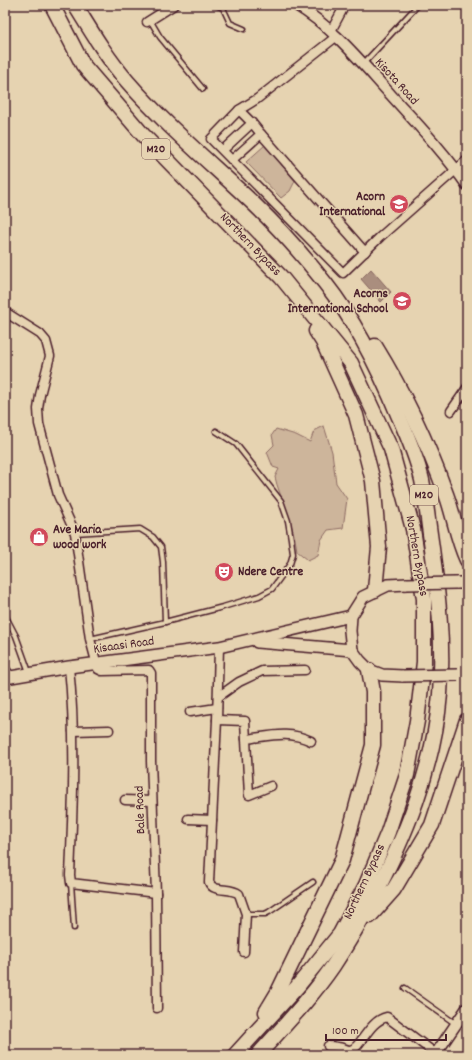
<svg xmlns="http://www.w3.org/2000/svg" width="472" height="1060" font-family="Dekko,sans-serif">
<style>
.green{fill:#cdb59b;stroke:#8c6a63}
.water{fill:#aa8e7e;stroke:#84625d}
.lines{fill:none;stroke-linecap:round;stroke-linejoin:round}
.service-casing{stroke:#4a1f2b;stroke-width:7}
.minor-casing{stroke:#4a1f2b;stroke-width:11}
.tertiary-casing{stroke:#4a1f2b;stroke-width:13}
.secondary-casing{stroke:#4a1f2b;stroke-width:14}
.motorway-casing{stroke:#4a1f2b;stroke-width:17}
.service{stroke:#e6d3b1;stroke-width:4}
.minor{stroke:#e6d3b1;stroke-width:8}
.tertiary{stroke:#e6d3b1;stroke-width:10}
.secondary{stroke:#e6d3b1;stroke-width:11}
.motorway{stroke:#e6d3b1;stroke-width:14}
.secondary-bridge-casing{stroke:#4a1f2b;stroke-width:14;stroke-linecap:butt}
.secondary-bridge{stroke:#e6d3b1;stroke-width:11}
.labels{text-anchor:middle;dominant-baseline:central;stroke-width:3;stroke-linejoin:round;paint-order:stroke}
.shield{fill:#e6d3b1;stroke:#795553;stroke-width:1}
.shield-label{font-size:12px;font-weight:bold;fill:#4a1f2b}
.street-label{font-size:13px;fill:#4a1f2b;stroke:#e6d3b1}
.poi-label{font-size:13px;font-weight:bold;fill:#4a1f2b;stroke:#e6d3b1;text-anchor:end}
</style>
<rect width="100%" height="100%" fill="#e6d3b1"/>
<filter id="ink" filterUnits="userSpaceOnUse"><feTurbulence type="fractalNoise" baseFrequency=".025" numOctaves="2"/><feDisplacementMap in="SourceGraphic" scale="8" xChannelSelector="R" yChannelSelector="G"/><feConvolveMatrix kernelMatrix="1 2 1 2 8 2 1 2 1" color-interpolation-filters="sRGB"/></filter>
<g filter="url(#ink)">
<g class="green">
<path d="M265,145L295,181L290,191L281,198L246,162Z"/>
<path d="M324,426L332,452L336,483L347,499L343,528L328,530L321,540L318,555L308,560L297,551C295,535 290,520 284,505C281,495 277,487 275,477L279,469L273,467L267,452L274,445L272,435L276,429L296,435L310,442L314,431Z"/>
</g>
<path class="water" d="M371,269L391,292L381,302L361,279Z"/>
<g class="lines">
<defs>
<g id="service">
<path d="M216,5L223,8L230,23L244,29"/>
<path d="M150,20L160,37L203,89"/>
<path d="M363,64L418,5"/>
<path d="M75,533L140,529L153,537L161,547L163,562L165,622"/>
<path d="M5,615L16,636L29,672"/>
<path d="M90,639L165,622L223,607L259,596L272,589L290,564L293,554L291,539L288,521L281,501L236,444L216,431"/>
<path d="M71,883L74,928"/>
<path d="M246,914H265L269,912L313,882"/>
<path d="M405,988L456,1024"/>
</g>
<g id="minor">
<path d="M147,22L174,5"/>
<path d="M331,31L345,5"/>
<path d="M337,36L257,99L239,110L211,139L343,273L380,237L467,160"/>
<path d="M261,134L365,252"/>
<path d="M223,150L252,123L239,110"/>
<path d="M232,160L261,134L252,123"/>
<path d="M5,312L40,334L46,341L50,356L40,395L38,409L39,424L58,495L75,533L90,639L98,669L102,671L149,670L151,673V761L156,893L157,1008"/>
<path d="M451,411L467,388"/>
<path d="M219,647L217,720L209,882C213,893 230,887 239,894L246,914L244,952"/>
<path d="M69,667C76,736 73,805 70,875L71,883L156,893"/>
<path d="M5,669L11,677"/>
<path d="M218,697L239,682L262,671L305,670"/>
<path d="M190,712L217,708"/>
<path d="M217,720L245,721L249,795L271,786"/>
<path d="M73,731L109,730"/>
<path d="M246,739C271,736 288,730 311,741"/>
<path d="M125,800L152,801"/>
<path d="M188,819L212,820"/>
<path d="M328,1046C331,1046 334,1046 338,1047C342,1047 346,1050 350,1050C361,1049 368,1021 387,1017L436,1054"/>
</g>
<g id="tertiary">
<path d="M296,5C334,28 361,62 391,95C417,124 445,153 467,185"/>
<path d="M435,1055L467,1008"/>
</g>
<g id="secondary">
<path d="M456,583H467"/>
<path d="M257,642L352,650"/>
<path d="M403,676L382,675L369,670L360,661L352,650L350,631L351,616L363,597L388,585L407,584"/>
<path d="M5,678L69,667L219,647L351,616"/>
</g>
<g id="motorway">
<path d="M52,5L83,65L144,136L281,277L351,363L391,449L413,529L424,599V662L417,721L407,775L388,832L366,885L340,934L297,987L235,1055"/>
<path d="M75,5C91,31 107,58 127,81C166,126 212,164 255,205C280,229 303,255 325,283C356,322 380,371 399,417C408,437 417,459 422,480C426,500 428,521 431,541C438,592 444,643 440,694C434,768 405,838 371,902C359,924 347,945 333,966C311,998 284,1026 258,1055"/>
<path d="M316,331L323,342L356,415L373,481L379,547L375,590"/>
<path d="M375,346C404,393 427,441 446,494C454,515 457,539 467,560"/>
<path d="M370,916L394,889L432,825L467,720"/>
<path d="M266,1012L278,992L342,860L373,745V692L369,670"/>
</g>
</defs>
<use href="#service" class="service-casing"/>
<use href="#minor" class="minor-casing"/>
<use href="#tertiary" class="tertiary-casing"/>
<use href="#secondary" class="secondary-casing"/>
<use href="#motorway" class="motorway-casing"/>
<use href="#service" class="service"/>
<use href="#minor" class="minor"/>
<use href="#tertiary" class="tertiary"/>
<use href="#secondary" class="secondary"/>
<use href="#motorway" class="motorway"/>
<defs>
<g id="secondary-bridge">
<path d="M407,584L456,583"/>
<path d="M403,676L458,675"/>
</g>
</defs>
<use href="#secondary-bridge" class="secondary-bridge-casing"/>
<use href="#secondary-bridge" class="secondary-bridge"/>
</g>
</g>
<defs>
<symbol id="school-disc" viewBox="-11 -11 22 22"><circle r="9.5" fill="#d1495b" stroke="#e6d3b1"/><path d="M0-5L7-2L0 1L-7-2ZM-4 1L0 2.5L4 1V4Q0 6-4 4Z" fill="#fff"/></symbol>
<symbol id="shop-disc" viewBox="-11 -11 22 22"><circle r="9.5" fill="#d1495b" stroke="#e6d3b1"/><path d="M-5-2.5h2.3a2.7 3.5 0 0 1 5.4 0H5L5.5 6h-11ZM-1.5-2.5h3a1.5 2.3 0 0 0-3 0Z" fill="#fff"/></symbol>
<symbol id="theatre-disc" viewBox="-11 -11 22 22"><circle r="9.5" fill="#d1495b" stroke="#e6d3b1"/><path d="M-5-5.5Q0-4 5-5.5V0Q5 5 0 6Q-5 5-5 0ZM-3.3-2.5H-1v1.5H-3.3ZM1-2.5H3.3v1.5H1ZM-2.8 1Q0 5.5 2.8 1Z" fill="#fff"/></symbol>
</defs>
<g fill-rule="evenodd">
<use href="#school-disc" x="388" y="193" width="22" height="22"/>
<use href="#school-disc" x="391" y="290" width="22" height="22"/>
<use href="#shop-disc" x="28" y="526" width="22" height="22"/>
<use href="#theatre-disc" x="213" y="561" width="22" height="22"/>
</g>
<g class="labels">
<g class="shield">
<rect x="142" y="139" width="28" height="20" rx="3"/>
<rect x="410" y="485" width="28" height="20" rx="3"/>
</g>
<g class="shield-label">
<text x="156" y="149">M20</text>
<text x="424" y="495">M20</text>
</g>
<g class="street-label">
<text transform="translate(396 82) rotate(48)">Kisota Road</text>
<text transform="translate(250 245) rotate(46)">Northern Bypass</text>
<text transform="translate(416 556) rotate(80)">Northern Bypass</text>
<text transform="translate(124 646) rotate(-8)">Kisaasi Road</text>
<text transform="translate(141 810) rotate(-92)">Bale Road</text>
<text transform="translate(365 882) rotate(-65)">Northern Bypass</text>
</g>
<g class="poi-label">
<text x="385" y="197">Acorn<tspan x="385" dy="15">International</tspan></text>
<text x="388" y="294">Acorns<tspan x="388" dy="15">International School</tspan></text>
<text x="53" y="530" text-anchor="start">Ave Maria<tspan x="53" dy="15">wood work</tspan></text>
<text x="238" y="572" text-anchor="start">Ndere Centre</text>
</g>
</g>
<rect width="472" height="1060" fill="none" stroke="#e6d3b1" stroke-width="20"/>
<rect x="10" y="10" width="452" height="1040" fill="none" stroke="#4a1f2b" stroke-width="1.5" filter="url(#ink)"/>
<path d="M326 1034v6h120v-6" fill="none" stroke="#4a1f2b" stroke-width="2"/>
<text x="332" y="1034" font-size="12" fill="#4a1f2b" stroke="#e6d3b1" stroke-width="3" paint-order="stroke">100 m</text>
</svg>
